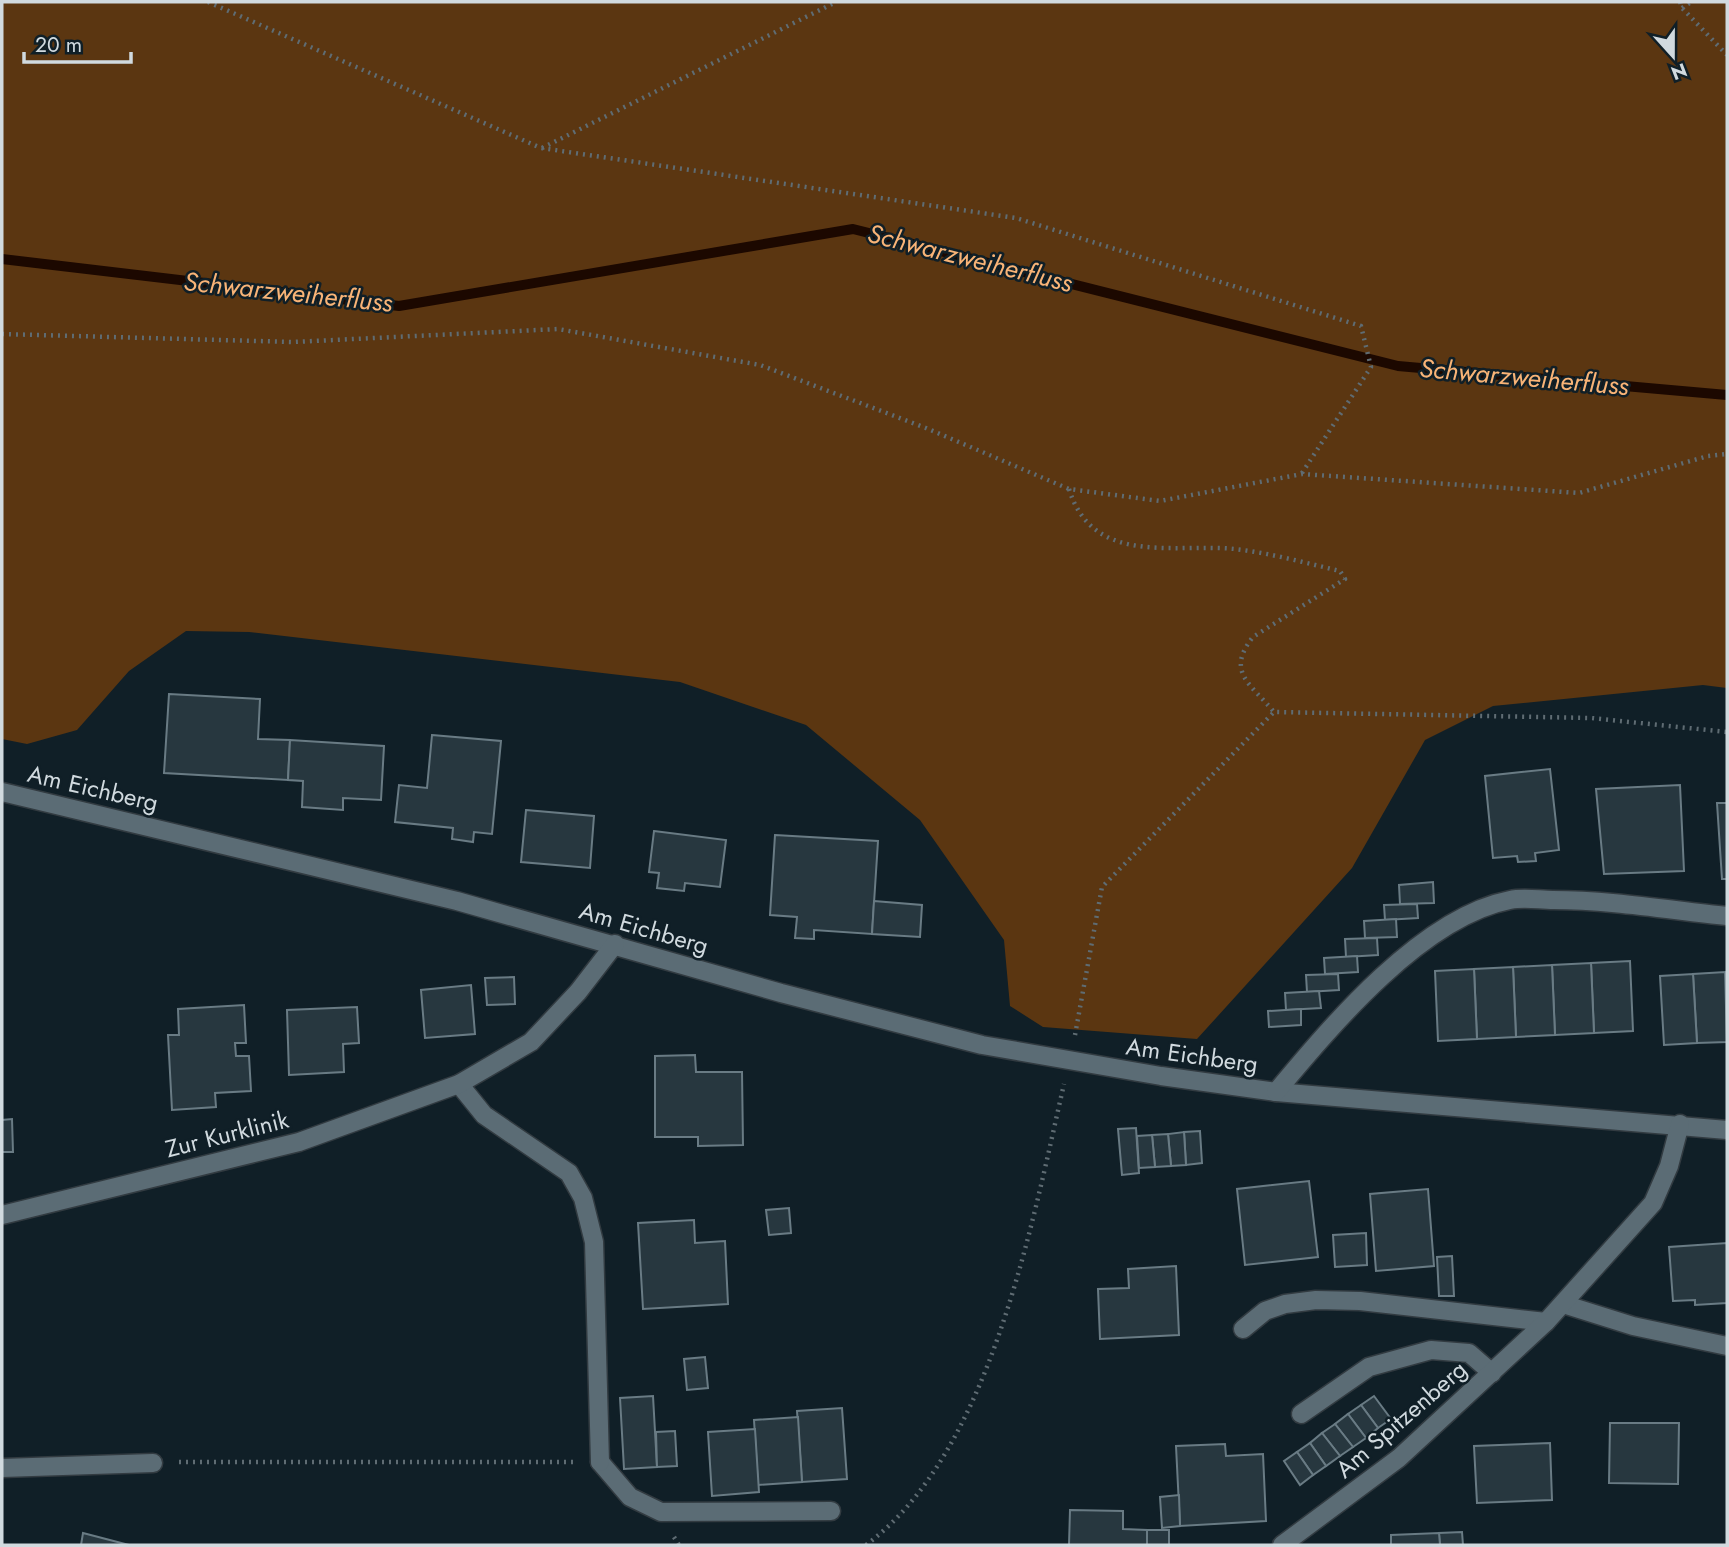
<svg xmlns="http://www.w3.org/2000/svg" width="1729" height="1547" font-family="Jost,sans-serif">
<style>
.green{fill:#5b3611}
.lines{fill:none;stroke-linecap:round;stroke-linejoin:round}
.stream{stroke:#1c0800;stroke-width:10}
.building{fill:#27373f;stroke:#697b84;stroke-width:2}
.service-casing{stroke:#323b41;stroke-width:21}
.minor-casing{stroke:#323b41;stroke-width:21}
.path{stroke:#5f6c73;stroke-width:4.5;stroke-dasharray:2 5;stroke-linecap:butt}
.service{stroke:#5b6c75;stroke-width:18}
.minor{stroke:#5b6c75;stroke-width:18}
.labels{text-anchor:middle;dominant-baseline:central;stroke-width:5;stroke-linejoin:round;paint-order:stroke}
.street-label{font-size:24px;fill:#d1dadf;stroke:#101f27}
.water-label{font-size:26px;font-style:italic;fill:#f9b477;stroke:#101f27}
</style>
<rect width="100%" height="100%" fill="#101f27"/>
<path class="green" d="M2,2H1727V688L1703,685L1493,706L1425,740L1352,868L1197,1039L1043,1027L1010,1006L1004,940L920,820L806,725L680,682L249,632L186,631L129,671L77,730L27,744L2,739Z"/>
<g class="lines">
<path class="stream" d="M2,259L399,306L853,229L1398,366L1727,395"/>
</g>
<g class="building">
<path d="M169,694L260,699L258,739L290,740L288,780L164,773Z"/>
<path d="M432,735L501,741L492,834L474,832L473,842L452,839L453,828L395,822L399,785L427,788Z"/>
<path d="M290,740L384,746L381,800L343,798V810L302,807L303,781L288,780Z"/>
<path d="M1550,769L1559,850L1535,853L1536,861L1518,862L1517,856L1493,858L1485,776Z"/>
<path d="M1680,785L1684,871L1604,874L1596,789Z"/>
<path d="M1717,803H1727V879H1722Z"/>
<path d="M526,810L594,816L590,868L521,862Z"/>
<path d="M654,831L726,840L720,887L685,883L684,891L657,888L659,873L649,872Z"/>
<path d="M775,835L878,841L872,934L814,930V939L795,938L797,917L770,915Z"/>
<path d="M1433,882L1434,903L1400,904L1399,885Z"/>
<path d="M874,901L922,905L920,937L872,934Z"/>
<path d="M1417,904L1418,918L1385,920L1384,905Z"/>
<path d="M1396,919L1397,937L1365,938L1364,921Z"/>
<path d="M1377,938L1378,955L1346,957L1345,939Z"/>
<path d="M1357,956L1358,972L1325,974L1324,958Z"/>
<path d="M1630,961L1633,1031L1594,1033L1591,963Z"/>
<path d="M1591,963L1594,1033L1555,1035L1552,965Z"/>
<path d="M1552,965L1555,1035L1516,1037L1513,967Z"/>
<path d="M1513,967L1516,1037L1477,1039L1474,969Z"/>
<path d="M1474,969L1477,1039L1438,1041L1435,971Z"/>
<path d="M1725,972L1727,1042L1697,1043L1693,974Z"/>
<path d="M1338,974L1339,990L1307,992L1306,975Z"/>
<path d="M1693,974L1697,1043L1664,1045L1660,976Z"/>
<path d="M514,977L515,1004L487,1005L485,978Z"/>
<path d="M471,985L475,1034L425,1038L421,990Z"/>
<path d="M1319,991L1321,1008L1286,1010L1285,993Z"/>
<path d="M244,1005L246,1043H235L236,1056H249L251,1091L215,1093L216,1107L172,1110L168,1035H179L178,1009Z"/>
<path d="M357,1007L359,1043L343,1044L344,1072L289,1075L287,1010Z"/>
<path d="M1301,1009V1025L1269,1027L1268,1011Z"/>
<path d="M695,1055L696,1072H742L743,1145L698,1146V1137H655V1056Z"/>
<path d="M12,1119L13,1152H2V1120Z"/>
<path d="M1136,1128L1139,1173L1122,1175L1118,1129Z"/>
<path d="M1200,1131L1202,1163L1186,1165L1184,1132Z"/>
<path d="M1184,1132L1186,1165L1171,1166L1168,1134Z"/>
<path d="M1168,1134L1171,1166L1155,1167L1152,1135Z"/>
<path d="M1152,1135L1155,1167L1139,1168L1137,1136Z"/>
<path d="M1309,1181L1318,1257L1245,1265L1237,1189Z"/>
<path d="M1428,1189L1434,1266L1376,1271L1370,1194Z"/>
<path d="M789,1208L791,1233L769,1235L766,1210Z"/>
<path d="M694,1220L695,1243L725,1241L728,1304L643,1309L638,1223Z"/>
<path d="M1366,1233L1367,1265L1335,1267L1333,1235Z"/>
<path d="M1727,1243V1303L1695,1305V1300L1673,1301L1669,1247Z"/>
<path d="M1452,1256L1454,1296H1439L1437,1257Z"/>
<path d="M1176,1266L1179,1335L1100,1339L1098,1289L1129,1288L1128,1269Z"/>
<path d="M705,1357L708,1388L687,1390L684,1359Z"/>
<path d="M653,1396L657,1467L624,1469L620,1398Z"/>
<path d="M1374,1396L1391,1419L1378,1428L1361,1405Z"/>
<path d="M1361,1405L1378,1428L1366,1438L1348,1414Z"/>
<path d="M842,1408L847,1479L802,1482L797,1411Z"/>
<path d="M1348,1414L1366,1438L1353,1447L1335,1424Z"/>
<path d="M798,1417L802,1482L758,1485L754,1420Z"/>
<path d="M1610,1423H1679L1678,1484L1609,1483Z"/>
<path d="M1335,1424L1353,1447L1340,1456L1322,1433Z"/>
<path d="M755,1429L759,1492L712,1496L708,1432Z"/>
<path d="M675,1431L677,1466L657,1467L656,1432Z"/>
<path d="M1322,1433L1340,1456L1326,1466L1310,1443Z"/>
<path d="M1310,1443L1326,1466L1313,1475L1297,1452Z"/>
<path d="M1550,1443L1552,1500L1477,1503L1474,1446Z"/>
<path d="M1225,1444L1226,1456L1263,1454L1266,1521L1180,1526L1176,1446Z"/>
<path d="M1297,1452L1313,1475L1300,1485L1284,1461Z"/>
<path d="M1179,1495L1180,1526L1162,1528L1160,1497Z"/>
<path d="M1070,1510L1123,1511V1529L1147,1530V1545H1069Z"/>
<rect x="1147" y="1530" width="22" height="15"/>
<path d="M1462,1532L1463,1545H1440L1439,1533Z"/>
<path d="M83,1533L129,1545H81Z"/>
<path d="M1439,1533L1440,1545H1391V1535Z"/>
</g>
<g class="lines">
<defs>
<g id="service">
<path d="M1243,1329L1265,1311L1285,1304L1316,1300L1360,1301L1546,1322"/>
<path d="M1301,1414L1369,1367L1431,1350L1469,1353L1492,1373"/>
<path d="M600,1462L630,1497L661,1512L831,1511"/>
</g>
<g id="minor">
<path d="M2,792L457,901L781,993L982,1045L1161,1076L1276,1092L1727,1130"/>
<path d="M459,1084L484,1115L569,1173L583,1198L594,1242L600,1462"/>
<path d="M1276,1092C1332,1025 1422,917 1510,900C1524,897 1539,900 1553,900C1611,900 1669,910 1727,916"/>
<path d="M2,1215L299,1142L459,1084L531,1042L578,992L615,944"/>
<path d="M1563,1304L1633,1326L1727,1346"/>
<path d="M2,1468L153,1463"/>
<path d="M1282,1545L1399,1458L1546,1322L1653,1203L1669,1166L1680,1124"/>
</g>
</defs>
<use href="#service" class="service-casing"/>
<use href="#minor" class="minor-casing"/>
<g class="path">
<path d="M208,2L541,148L1016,218L1361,326L1371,367L1302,473"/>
<path d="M1680,2L1682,8L1727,55"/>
<path d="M1682,8L1691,2"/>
<path d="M542,148L836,2"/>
<path d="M2,334L293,342L558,329L760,365L926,428L1069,489L1160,501L1302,474L1579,493L1708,456L1727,454"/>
<path d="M1069,489C1093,567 1174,543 1235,549C1270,553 1306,563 1340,571L1345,579L1253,637C1225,672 1251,684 1274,712"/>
<path d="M1075,1035L1102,887L1274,712L1591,718L1727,732"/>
<path d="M179,1462H576"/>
<path d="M674,1537L679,1545"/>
<path d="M866,1545C990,1453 1031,1228 1064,1084"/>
</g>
<use href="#service" class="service"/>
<use href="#minor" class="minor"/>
</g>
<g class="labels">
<g class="street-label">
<text transform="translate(93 788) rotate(13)">Am Eichberg</text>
<text transform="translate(644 928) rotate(16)">Am Eichberg</text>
<text transform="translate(1192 1055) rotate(8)">Am Eichberg</text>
<text transform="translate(227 1134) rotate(-14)">Zur Kurklinik</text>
<text transform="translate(1401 1419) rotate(-41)">Am Spitzenberg</text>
</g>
<g class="water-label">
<text transform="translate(970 258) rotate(14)">Schwarzweiherfluss</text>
<text transform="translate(288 292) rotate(6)">Schwarzweiherfluss</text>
<text transform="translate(1524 377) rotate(5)">Schwarzweiherfluss</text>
</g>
</g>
<rect width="1729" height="1547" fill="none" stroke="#d1dadf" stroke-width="7"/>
<g transform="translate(1673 56) rotate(159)" stroke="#101f27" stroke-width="5" paint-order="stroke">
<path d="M0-5L12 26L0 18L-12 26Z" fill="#d1dadf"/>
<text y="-10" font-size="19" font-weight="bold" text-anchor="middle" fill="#d1dadf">N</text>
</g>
<path d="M24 52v10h107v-10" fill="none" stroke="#d1dadf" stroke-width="3.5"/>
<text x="35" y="52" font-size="21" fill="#d1dadf" stroke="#101f27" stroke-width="5" paint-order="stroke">20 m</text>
</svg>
